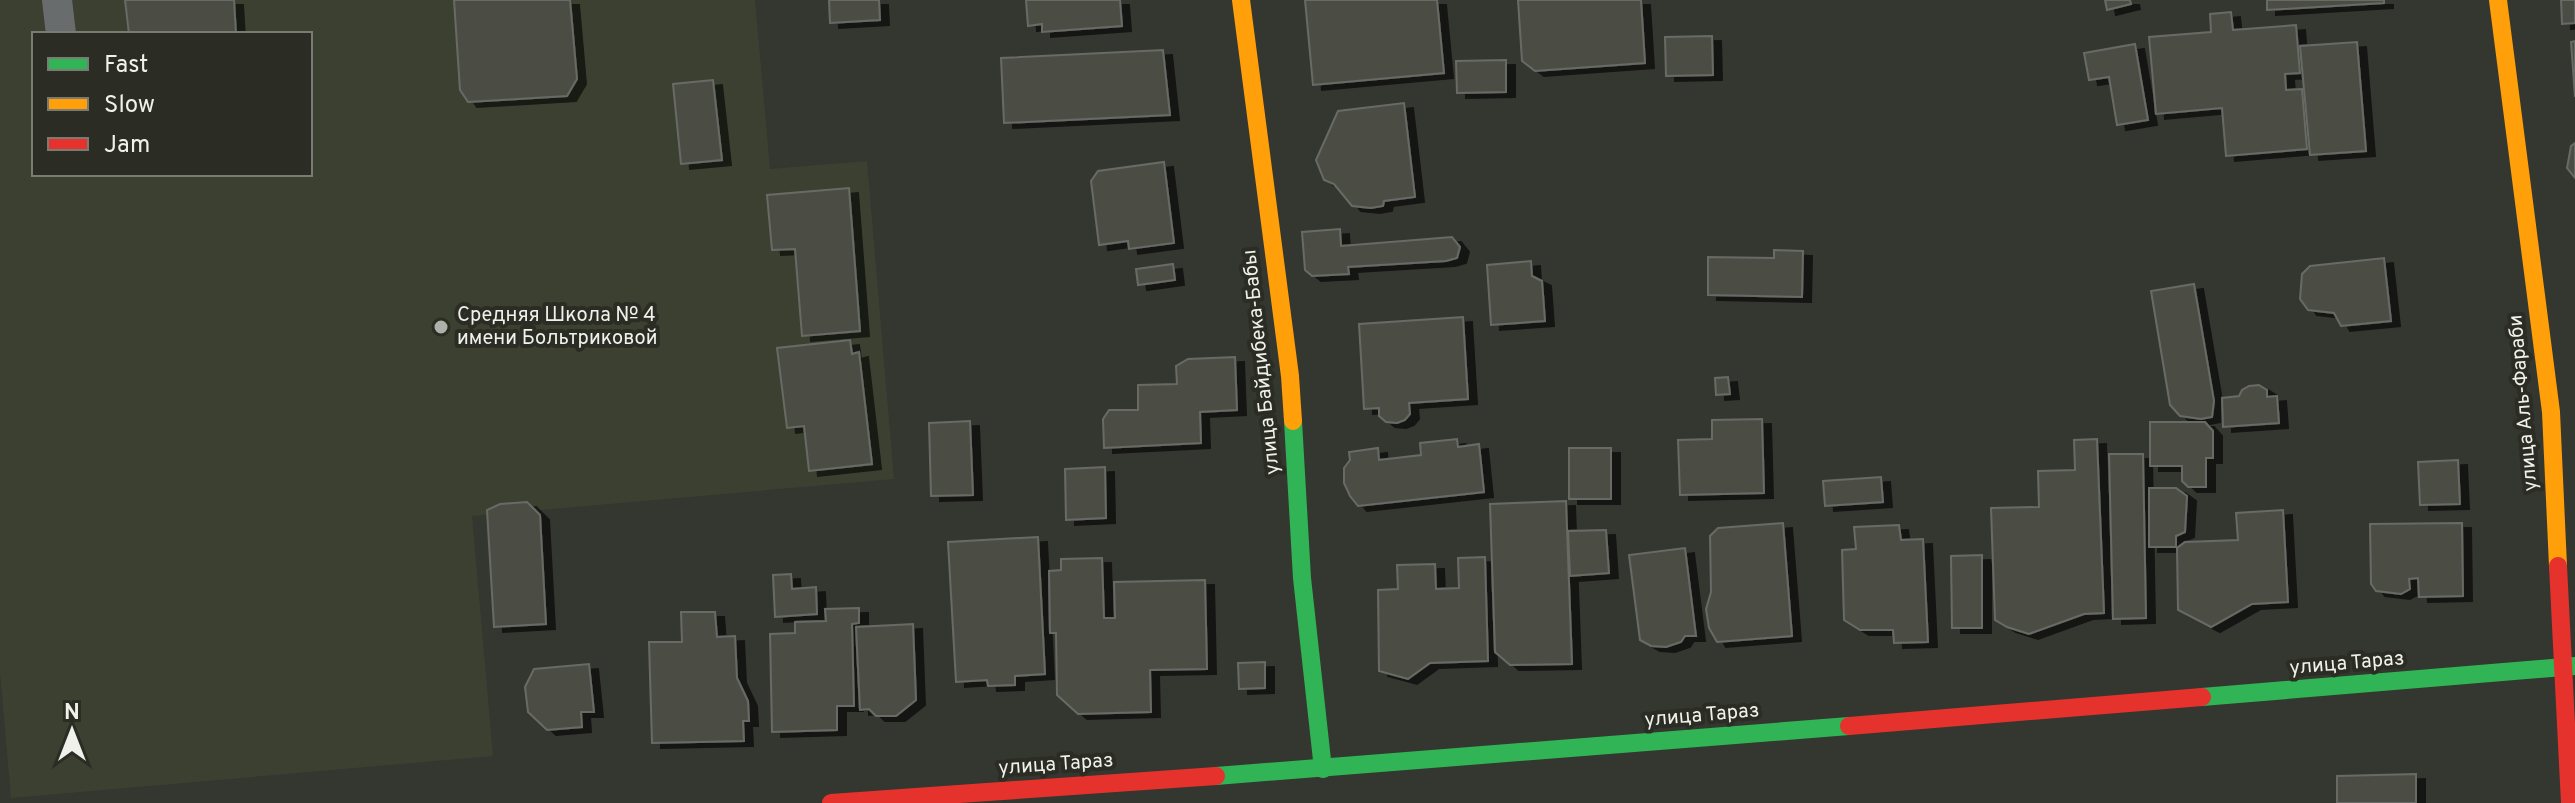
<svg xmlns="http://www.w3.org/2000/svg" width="2575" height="803" font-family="Overpass,sans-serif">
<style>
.built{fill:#3c4031;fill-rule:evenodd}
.building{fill:#4b4e45;stroke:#686a65;stroke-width:2;filter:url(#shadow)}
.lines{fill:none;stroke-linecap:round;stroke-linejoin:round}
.lane{stroke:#686c6d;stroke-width:30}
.fast{stroke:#30b455;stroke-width:18}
.slow{stroke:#ff9f0a;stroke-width:18}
.jam{stroke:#e5322d;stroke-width:18}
.poi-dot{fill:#aeb0aa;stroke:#2b2d24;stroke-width:3}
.labels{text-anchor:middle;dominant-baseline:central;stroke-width:8;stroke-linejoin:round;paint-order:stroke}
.poi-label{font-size:20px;fill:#f0f1eb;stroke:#2b2d24;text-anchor:start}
.street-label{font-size:20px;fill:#f0f1eb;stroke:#2b2d24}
</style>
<defs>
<filter id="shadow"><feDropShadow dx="9" dy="5" stdDeviation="0" flood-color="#0009"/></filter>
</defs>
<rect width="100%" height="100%" fill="#343630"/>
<path class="built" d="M0,0H755L770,169L867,161L894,479L472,516L493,756L11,798L0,672ZM34,34H310V174H34Z"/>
<g class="building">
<path d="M125,0H234L236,34H129Z"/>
<path d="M454,0H570L577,79L567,96L468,102L460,90Z"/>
<path d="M829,0H879L880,20L830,23Z"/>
<path d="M1026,0H1120L1122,26L1042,32V24L1028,26Z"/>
<path d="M1305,0H1437L1444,73L1313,85Z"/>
<path d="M1518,0H1641L1645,63L1535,71L1522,61Z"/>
<path d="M2105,0H2130L2131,4L2107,10Z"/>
<path d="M2267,0H2384V3L2267,10Z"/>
<path d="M2561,0H2575V23L2562,24Z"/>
<path d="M2231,12L2233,30L2296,25L2300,73L2285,74L2286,90L2302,89L2307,149L2226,156L2222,108L2156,114L2149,37L2211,32L2210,14Z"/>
<path d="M1712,36L1713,75L1666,76L1665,37Z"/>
<path d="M2575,41V97L2571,42Z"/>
<path d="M2357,42L2366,151L2310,155L2300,46Z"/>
<path d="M2135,44L2148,120L2117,125L2109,77L2089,80L2084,53Z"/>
<path d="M1163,50L1170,115L1004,123L1001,58Z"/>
<path d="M1506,60V92L1457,93L1456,61Z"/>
<path d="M713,80L722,160L681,164L673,84Z"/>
<path d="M1404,103L1415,197L1384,201L1383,206L1371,208L1352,206L1334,184L1324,180L1316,160L1338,111Z"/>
<path d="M2575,143V178L2567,168L2571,146Z"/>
<path d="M1164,162L1174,243L1129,249L1128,241L1099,245L1091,181L1098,171Z"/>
<path d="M849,188L860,331L802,336L795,249L772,250L767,195Z"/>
<path d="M1340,229L1341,246L1452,237L1460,247L1457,258L1446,261L1348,267L1349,274L1312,276L1305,270L1302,232Z"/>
<path d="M1774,250L1803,251L1802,297L1708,295V257L1774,258Z"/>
<path d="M2384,258L2391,321L2341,326L2334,313L2308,310L2300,299L2302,274L2310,266Z"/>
<path d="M1531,261L1532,276L1542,281L1545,321L1491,325L1487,265Z"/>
<path d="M1173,264L1175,280L1138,285L1136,269Z"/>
<path d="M2194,284L2214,401L2212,417L2201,419L2180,416L2170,405L2151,291Z"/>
<path d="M1463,317L1468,399L1409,403L1410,414L1405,420L1397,423L1386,422L1379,416V408L1364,409L1359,324Z"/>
<path d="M850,340L852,354L859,352L872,464L809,471L804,426L787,428L777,348Z"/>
<path d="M1235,357L1237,410L1200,412L1201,443L1104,448L1103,419L1109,410H1138V385L1177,384L1176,366L1188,359Z"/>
<path d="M1728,377L1730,394L1716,395L1715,378Z"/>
<path d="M2259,385L2267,390V397L2277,396L2279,423L2223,427L2222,398L2239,396L2242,390L2249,386Z"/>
<path d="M1762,419L1764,493L1680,495L1678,440L1712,439V420Z"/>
<path d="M970,421L973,495L931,496L929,423Z"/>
<path d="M2150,422H2205L2213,431V458H2206V487H2188L2182,481V466H2150Z"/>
<path d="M1457,439L1458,447L1479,444L1484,492L1358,506L1350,496L1344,483V468L1350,460L1349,452L1378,448L1379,460L1421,455L1420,443Z"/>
<path d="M2097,439L2104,613L2084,614L2029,634L2007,627L1995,620L1991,508L2039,507L2038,471L2075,470L2074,440Z"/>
<rect x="1569" y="448" width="42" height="51"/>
<path d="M2109,454H2143L2146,618L2113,619Z"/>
<path d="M2458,460L2460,504L2420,505L2418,462Z"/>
<path d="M1105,467L1106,518L1066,520L1065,469Z"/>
<path d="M1881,477L1883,502L1825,506L1823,481Z"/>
<path d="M2149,488H2176L2187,496L2185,532L2176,536V547H2149Z"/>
<path d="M1566,501L1572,664L1510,665L1495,652L1490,504Z"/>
<path d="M527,502L540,515L546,624L494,627L487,510L500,504Z"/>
<path d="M2283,510L2288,602L2252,604L2211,627L2178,610L2177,548L2185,542L2238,540L2236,513Z"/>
<path d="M1783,523L1792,636L1717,642L1709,628L1706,609L1711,592L1710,536L1718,528Z"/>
<path d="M2462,523L2463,596L2419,597L2418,578L2409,579L2410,589L2401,594L2376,591L2371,584L2370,524Z"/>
<path d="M1899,525L1901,540L1923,539L1928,642L1894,643L1893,630H1860L1844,620L1842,550L1856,549L1854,527Z"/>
<path d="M1606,530L1609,573L1570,576L1568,531Z"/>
<path d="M1038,537L1045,674L1015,676V685L988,686L987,680L956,682L948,542Z"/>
<path d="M1685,548L1696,636H1685L1681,642L1666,647L1651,646L1640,640L1629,555Z"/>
<path d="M1982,555V628H1952L1951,556Z"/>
<path d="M1485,557L1488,661L1430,663L1408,679L1379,671L1378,590L1398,589L1397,565L1435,564L1436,589L1459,588L1458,558Z"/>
<path d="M1102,558L1104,618H1115L1114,582L1205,580L1207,669L1150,670L1151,712L1078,714L1057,695L1056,633H1050L1049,571L1061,570V559Z"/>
<path d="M791,574L792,589L816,587L817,614L775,617L773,575Z"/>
<path d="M859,608V623L852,624L854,706H837V730L772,732L770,634L795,633V622L826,621L825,609Z"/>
<path d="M681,612H715L717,637L735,636L737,678L748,701L749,721H743L744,741L652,743L649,642H682Z"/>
<path d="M913,624L916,700L896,716H876L869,709L860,710L856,627Z"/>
<path d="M1265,662V688L1239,689L1238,663Z"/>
<path d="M589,664L594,712H581L582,727L547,730L528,712L525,687L534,669Z"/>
<path d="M2416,774V803H2337V776Z"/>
</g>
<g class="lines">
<path class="lane" d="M57,0L61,34"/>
<g class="fast">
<path d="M1293,421L1302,578L1323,769"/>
<path d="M2202,697L2575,666"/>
<path d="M1216,776L1849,726"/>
</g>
<g class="slow">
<path d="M1241,0L1290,376L1293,421"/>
<path d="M2498,0L2551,412L2558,566"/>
</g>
<g class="jam">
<path d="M2558,566L2570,803"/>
<path d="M1849,726L2202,697"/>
<path d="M831,803L1216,776"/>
</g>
</g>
<circle class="poi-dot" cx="441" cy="327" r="8"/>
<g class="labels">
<g class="poi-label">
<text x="457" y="316">Средняя Школа № 4<tspan x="457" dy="23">имени Больтриковой</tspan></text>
</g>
<g class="street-label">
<text transform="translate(1262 362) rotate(-96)">улица Байдибека-Бабы</text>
<text transform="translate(2524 403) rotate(-95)">улица Аль-Фараби</text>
<text transform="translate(2347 664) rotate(-5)">улица Тараз</text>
<text transform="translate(1702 716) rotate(-5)">улица Тараз</text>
<text transform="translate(1056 765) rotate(-4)">улица Тараз</text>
</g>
</g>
<rect x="32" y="32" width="280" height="144" fill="#2b2d24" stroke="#7a7b74" stroke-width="2"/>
<rect x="48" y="58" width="40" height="12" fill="#30b455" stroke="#7a7b74" stroke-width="2"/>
<text x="104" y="72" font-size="24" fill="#f0f1eb">Fast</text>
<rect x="48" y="98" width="40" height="12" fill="#ff9f0a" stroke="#7a7b74" stroke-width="2"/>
<text x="104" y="112" font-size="24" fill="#f0f1eb">Slow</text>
<rect x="48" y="138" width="40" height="12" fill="#e5322d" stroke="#7a7b74" stroke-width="2"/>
<text x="104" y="152" font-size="24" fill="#f0f1eb">Jam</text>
<g transform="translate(72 731)" stroke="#2b2d24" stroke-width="6" paint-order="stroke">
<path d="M0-6L14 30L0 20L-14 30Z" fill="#f0f1eb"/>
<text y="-12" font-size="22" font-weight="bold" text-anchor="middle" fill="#f0f1eb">N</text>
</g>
</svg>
